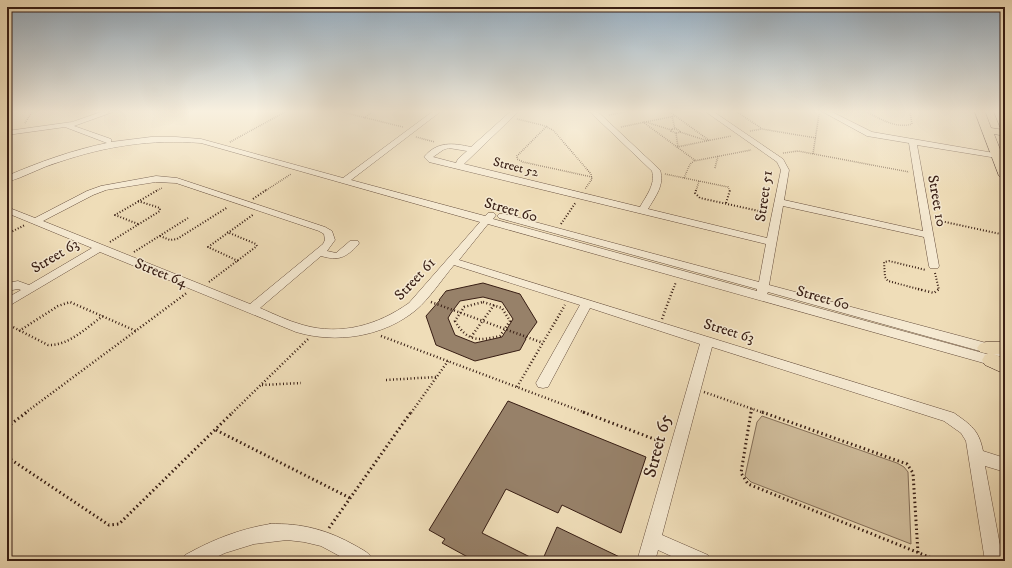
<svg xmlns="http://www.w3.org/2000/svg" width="1012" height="568" font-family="'IM FELL DW Pica',serif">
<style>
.green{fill:#d0bd9c;stroke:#846e58}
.building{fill:#978169;stroke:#381e14;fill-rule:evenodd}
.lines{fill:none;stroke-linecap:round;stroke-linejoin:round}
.minor-casing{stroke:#664e3d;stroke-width:1}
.major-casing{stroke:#381e14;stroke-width:1}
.path-far3{stroke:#381e14;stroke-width:1.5;stroke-dasharray:0.5 1.5;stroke-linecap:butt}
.path-far2{stroke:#381e14;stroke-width:2;stroke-dasharray:1 2;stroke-linecap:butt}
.path-far1{stroke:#381e14;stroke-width:2.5;stroke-dasharray:1 2.5;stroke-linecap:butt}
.path{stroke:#381e14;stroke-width:3;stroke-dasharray:1.5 3;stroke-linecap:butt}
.minor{fill:#f5e9d1;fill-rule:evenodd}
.major{fill:#efddb8;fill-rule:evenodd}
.labels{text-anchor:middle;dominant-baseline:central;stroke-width:3;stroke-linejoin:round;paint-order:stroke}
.far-street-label{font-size:13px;fill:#381e14;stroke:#f5e9d1}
.street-label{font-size:15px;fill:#381e14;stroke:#f5e9d1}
.near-street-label{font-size:18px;fill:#381e14;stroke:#f5e9d1}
</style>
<rect width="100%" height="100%" fill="#efddb8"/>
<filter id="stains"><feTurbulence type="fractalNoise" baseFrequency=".005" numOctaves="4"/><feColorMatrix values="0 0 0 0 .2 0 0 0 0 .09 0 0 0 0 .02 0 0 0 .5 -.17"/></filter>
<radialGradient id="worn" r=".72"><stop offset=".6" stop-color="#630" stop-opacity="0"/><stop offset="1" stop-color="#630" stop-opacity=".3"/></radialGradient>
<path class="green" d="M762,416L897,463L904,467L908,472L911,544L751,482L745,476L757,422Z"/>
<g class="building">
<path d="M483,283L520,294L537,322L525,339H526L520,350L475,361L436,345L426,316L440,300H439L446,291ZM483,297L502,302L513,319L502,337L475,343L455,335L448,318L451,313L460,301Z"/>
<path d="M508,401L646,457L621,533L562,505L558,513L506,489L482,533L538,561H475L442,543L445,539L429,530Z"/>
<path d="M557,527L628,561H542Z"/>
</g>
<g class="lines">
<defs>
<g id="minor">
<path d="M101,112H113L74,126L111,139V142L151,137H176L201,139L343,178L432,112H440L351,180L485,216L488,213H494L496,215L493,219L757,291V289L499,218L497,216L499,214H505L759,282L766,244L429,162L424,157C437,141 453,143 471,147L510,112H518L464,164L640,207C646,196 656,184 652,171L590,112H598L660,170C665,185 655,197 648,209L767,238L781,170L777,162L770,157L706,112H714L783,159L789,170L784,200L923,231L909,143L867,136L823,112H832L872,132L1000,154V158H997L917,145L939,266L938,268H930L929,266L924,237L783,206L769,285L1005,348V358L768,292L767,294L1005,359V369L488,224L459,260L954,413C971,425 979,430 983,451L1005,458V472L985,466L1003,561H985L966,441L961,433L944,421L712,347L662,535L708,555L711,561H682L658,550L655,561H637L700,344L590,308L548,387L543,388L538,387L536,383L580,305L454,265C443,278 429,299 416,310C383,337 336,344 296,332L100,252L7,307V298L21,290L18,289L7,291V283L18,281L29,285L92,248L7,213V207L35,218L87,191L101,186L156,176L177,178L325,227L332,231L335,240L327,251L336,253L350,241H358L359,243L358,245C345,258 339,261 321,256L260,308C274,314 288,321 303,325C341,336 378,325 409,303L480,222L201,143C151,139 106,146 59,162C41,167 25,177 7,182V176C39,162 73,150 107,143L65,127L7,135V131L72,122ZM449,148L467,151L458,159L456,163L433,157L443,150ZM156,182L176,183L319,231L324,234L325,240L323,244L250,304L43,221L93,195L106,190Z"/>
<path d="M270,524C302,523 328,530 356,546C363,550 370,553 374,561H349L321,546L304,542L287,540L254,544L225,553L208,561H182L185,555C212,540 239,529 270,524Z"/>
</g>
<g id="major">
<path d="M975,112H985L991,128L1004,130L1000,127L994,112H1004L1005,136L994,134L1005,162V179L1001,178L999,176Z"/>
<path d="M986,342H1005V354H994L1005,359V374L985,365L982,360L985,355L988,354L980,352L977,348L980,344Z"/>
</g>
</defs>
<use href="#minor" class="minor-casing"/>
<use href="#major" class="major-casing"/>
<g class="path-far3">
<path d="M342,112L403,127"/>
<path d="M670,112L710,141"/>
<path d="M737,112L761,128"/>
<path d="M867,112C880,119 897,129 912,124L910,112"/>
<path d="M609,115L624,112"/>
<path d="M672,116L675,129"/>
<path d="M364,118L372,112"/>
<path d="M517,119L542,125L553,130L591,174L592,179L585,189"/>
<path d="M643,122L696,161"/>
<path d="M646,122L671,130"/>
<path d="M25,123L32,112"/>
<path d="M547,126L517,156V159L523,162L592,177"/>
<path d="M621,127L675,116"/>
<path d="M672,129H677L681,132L676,133L671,131Z"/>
<path d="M750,131L762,129L816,138"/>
<path d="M680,132L708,141"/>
<path d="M676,133L678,147"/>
<path d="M416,137L435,142"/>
<path d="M230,142L285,112"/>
<path d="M677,147L731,136"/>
<path d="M783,153L798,151L909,172"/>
<path d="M813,154L819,114"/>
<path d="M715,168L718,156"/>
<path d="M665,174L728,187L730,191"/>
<path d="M684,178L690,164L694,161L751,150"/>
<path d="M156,191L162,188"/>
<path d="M265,191L291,174"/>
<path d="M696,191L699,181"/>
</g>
<g class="path-far2">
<path d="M696,190L695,193L700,198L768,213"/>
<path d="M253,199L266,190"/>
<path d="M726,203L730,190"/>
<path d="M936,220L1005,235"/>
<path d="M138,224L115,215L158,190"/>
<path d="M561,224L576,202"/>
<path d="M7,234L25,225"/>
<path d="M160,236L170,240L177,239L228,207"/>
<path d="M110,242L160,211V208L138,201"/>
<path d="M134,252L188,218"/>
<path d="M238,261L208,247L254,214"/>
<path d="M935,273L939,290"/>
<path d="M209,282L257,246L256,244L227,232"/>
<path d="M673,290L676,282"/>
<path d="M922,290L888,281L885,277L884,262L889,261L926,270"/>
</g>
<g class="path-far1">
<path d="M918,289L934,293L939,289"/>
<path d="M431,302L543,343"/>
<path d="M483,302L502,308L510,321L500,336C479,341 467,342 455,321L464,307Z"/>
<path d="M662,319L673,289"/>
<path d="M7,324L48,345C69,346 87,327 103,316"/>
<path d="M19,331L58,306L70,302L136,331"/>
<path d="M381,336L586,413"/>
<path d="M471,337L494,305"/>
<path d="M386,380L436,377"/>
<path d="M262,385L301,383"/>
<path d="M517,387L565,305"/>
<path d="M704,392L764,413"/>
<path d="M25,413L188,292"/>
<path d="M232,413L308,339"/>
<path d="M411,413L448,361"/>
<path d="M751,413L752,408"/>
</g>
<g class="path">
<path d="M583,412L667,444"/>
<path d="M751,412L741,473L748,484L939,561"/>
<path d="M762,412L907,464L913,473L918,553"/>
<path d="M7,427L27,412"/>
<path d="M216,430L350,498"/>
<path d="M7,457L109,525L119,524L233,412"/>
<path d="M329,528L411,412"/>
</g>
<use href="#minor" class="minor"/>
<use href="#major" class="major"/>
</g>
<linearGradient id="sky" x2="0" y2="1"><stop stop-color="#92aabe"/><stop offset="0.58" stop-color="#f8f0df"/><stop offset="1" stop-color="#f8f0df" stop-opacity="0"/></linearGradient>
<rect width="1012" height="192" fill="url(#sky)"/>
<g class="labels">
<g class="far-street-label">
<text transform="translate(516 167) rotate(14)">Street 52</text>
</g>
<g class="street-label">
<text transform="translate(764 196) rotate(-82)">Street 51</text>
<text transform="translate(937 201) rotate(80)">Street 10</text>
<text transform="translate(511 210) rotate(16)">Street 60</text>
<text transform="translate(55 256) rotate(-31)">Street 63</text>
<text transform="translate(161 273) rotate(22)">Street 64</text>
<text transform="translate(415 279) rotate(-47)">Street 61</text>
<text transform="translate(823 298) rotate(16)">Street 60</text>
<text transform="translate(729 331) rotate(17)">Street 63</text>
</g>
<g class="near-street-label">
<text transform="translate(658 446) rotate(-75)">Street 65</text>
</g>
</g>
<rect width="1012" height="568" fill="none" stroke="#efddb8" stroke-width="24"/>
<rect x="8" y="8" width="996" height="552" fill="none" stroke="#381e14" stroke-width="2"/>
<rect x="12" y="12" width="988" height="544" fill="none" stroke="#381e14"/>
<rect width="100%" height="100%" filter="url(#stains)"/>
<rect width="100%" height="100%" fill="url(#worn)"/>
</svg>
